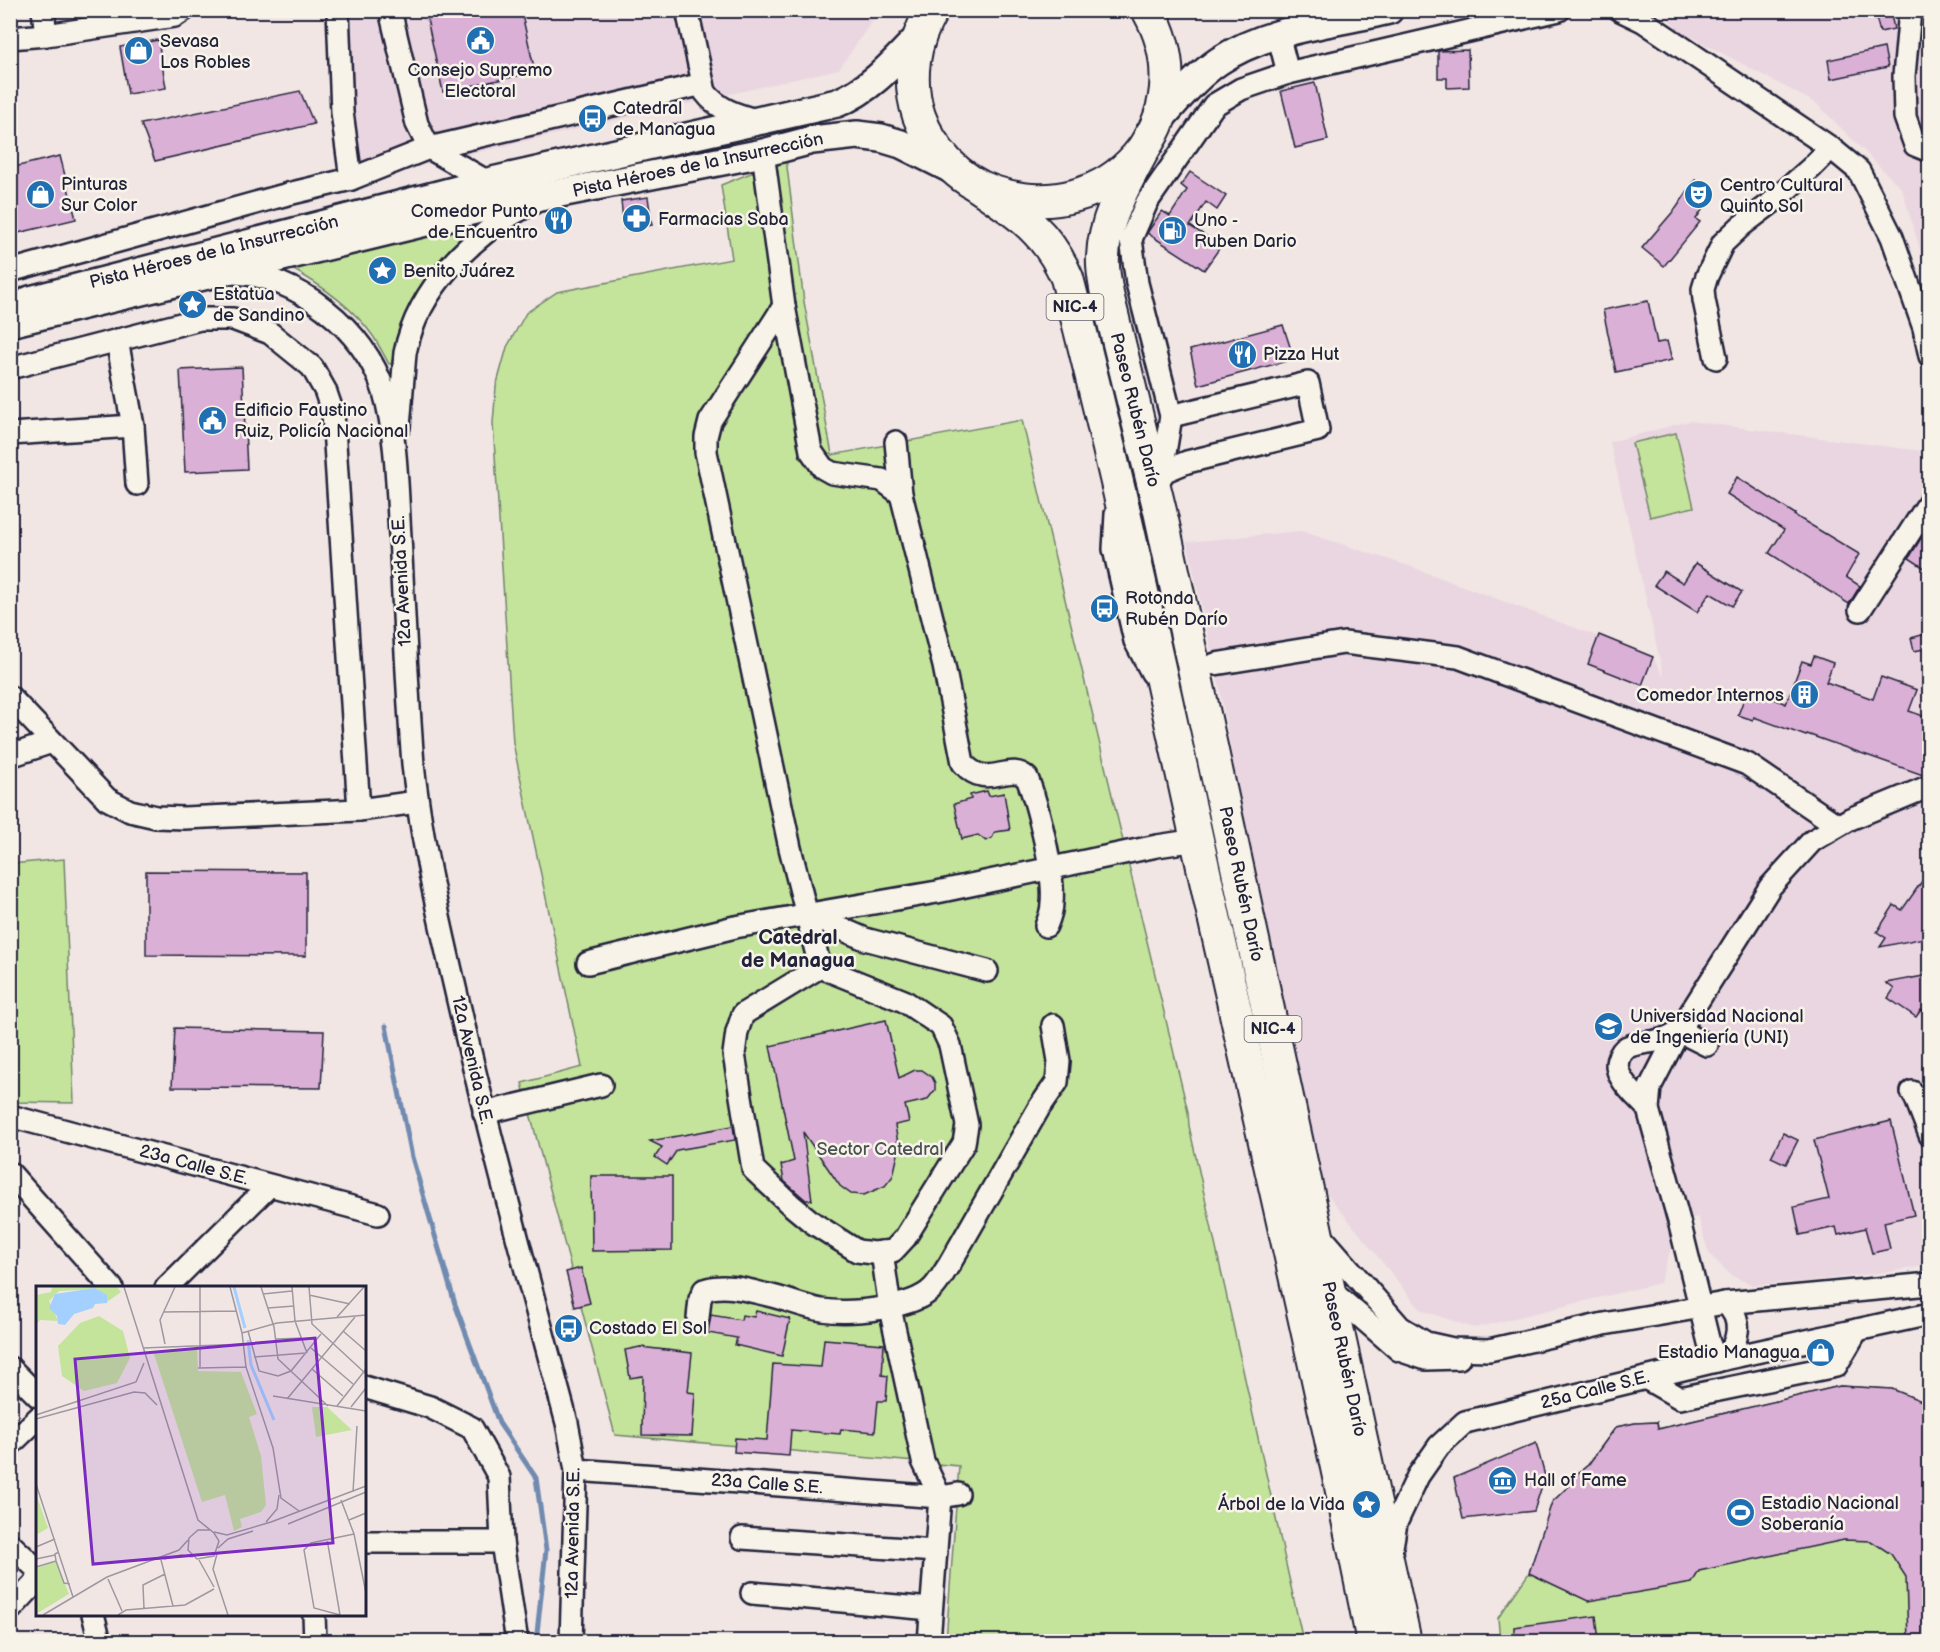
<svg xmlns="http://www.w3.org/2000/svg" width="1940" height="1652" font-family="'Balsamiq Sans',sans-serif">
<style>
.built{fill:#ead6e0}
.green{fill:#c4e49c;stroke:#73836c;stroke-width:1.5}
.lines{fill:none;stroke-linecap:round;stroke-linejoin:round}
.stream{stroke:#6f8ab0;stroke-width:5}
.building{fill:#dbb0d6;stroke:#22223b;stroke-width:1.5}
.minor-casing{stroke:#22223b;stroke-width:26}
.major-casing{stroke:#22223b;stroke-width:32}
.highway-casing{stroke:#22223b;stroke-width:36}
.minor{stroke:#f7f3e8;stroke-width:21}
.major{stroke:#f7f3e8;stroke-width:27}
.highway{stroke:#f7f3e8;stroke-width:32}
.labels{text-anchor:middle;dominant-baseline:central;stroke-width:5;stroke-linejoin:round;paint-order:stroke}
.shield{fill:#f7f3e8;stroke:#62616f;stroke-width:1.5}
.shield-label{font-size:16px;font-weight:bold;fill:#22223b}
.poi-label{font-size:18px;fill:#22223b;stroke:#f7f3e8;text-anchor:start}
.street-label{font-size:18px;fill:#22223b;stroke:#f7f3e8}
.park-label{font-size:18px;fill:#4a5253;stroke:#f7f3e8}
.neighbourhood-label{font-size:20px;font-weight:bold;fill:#22223b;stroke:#f7f3e8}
.inset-river{fill:none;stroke:#a3d0fe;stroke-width:3}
.inset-road{fill:none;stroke:#9e98a0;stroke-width:1.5}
.view{fill:#7b2cbf;fill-opacity:0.15;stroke:#7b2cbf;stroke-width:3}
.inset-edge{fill:none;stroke:#22223b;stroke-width:3}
</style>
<rect width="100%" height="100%" fill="#f1e6e4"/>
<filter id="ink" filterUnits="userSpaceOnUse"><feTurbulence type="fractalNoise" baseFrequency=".0167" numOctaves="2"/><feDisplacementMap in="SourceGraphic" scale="12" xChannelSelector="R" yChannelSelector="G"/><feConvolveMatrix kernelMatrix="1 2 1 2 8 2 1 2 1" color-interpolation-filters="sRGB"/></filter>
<g filter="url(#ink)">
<g class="built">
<path d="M349,11H879L839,69L357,180L348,26Z"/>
<path d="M1667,11H1929V280L1902,189L1817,104L1677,29L1667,16Z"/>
<path d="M1689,421L1929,452V1265L1895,1271L1802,1282L1753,1285L1732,1276L1709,1254L1698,1217L1679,1222L1660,1283L1474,1328L1421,1310L1324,1190L1251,862L1220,689L1187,542L1301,531L1409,566L1653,657L1664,678L1610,442Z"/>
</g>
<g class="green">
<path d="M786,159L804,302L832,455L1022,420L1188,1112L1189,1126L1303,1641H946L959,1466L615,1435L522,1083L582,1067L513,743L493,423L496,387L507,347L526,313L557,292L732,259L721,185Z"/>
<path d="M482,221C448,252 417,285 400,328C396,340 395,353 391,364H389C384,355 379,345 373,336C352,306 318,283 287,266Z"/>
<path d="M1676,433L1694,507L1650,517L1632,443Z"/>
<path d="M64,859L74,1103L11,1102V864Z"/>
<path d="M1840,1386L1892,1389L1929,1404V1641H1500L1498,1618L1529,1573L1547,1519L1560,1494L1569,1486L1577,1474L1588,1465L1616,1427L1635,1423L1657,1422L1658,1429Z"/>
</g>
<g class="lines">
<path class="stream" d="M386,1026L412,1157L455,1304L499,1423L536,1478L546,1550L536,1642"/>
</g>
<g class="building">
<path d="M425,10H521L535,72L443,92Z"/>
<path d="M1874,10H1890L1894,29L1880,32Z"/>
<path d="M158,40L166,88L128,94L120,47Z"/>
<path d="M1884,48L1888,67L1831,79L1828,60Z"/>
<path d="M1468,50L1469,87L1447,88V78H1438V51Z"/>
<path d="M1315,83L1328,140L1295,148L1281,91Z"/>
<path d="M300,91L314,124L155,161L141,124Z"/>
<path d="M60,156L76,219L10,235V168Z"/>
<path d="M1190,172L1226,196L1217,210L1206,202L1190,226L1221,246L1204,270L1147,233L1162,211L1170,216L1187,190L1181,185Z"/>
<path d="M1695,180L1714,192L1696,219L1700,222L1664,266L1642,248L1677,207Z"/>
<path d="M648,197L652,225L624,229L621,201Z"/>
<path d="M1648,301L1657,343L1667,341L1672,360L1616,372L1603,310Z"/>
<path d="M1283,325L1294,359L1198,385L1190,350Z"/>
<path d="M242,367L247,469L185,472L180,370Z"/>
<path d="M1737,477L1795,514L1794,515L1859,554L1846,577L1860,586L1849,604L1769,553L1784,530L1727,494Z"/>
<path d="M1929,525V571L1909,558Z"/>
<path d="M1696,563L1742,592L1732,606L1710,593L1697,612L1654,585L1664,571L1683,583Z"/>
<path d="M1929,633V648L1914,651L1911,638Z"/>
<path d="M1599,635L1653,657L1642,685L1588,664Z"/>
<path d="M1814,656L1833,663L1826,682L1873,699L1881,677L1917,690L1909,711L1929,718V774L1923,775L1807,734L1806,736L1754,717L1753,720L1738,715L1748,688L1786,704L1802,661L1811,664Z"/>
<path d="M987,791L989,796L1004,793L1010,830L995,832L992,838L986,841L978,835L962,839L954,804L971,799L970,795Z"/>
<path d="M146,871L306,872V956L146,955Z"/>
<path d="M1929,871V937L1880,947L1886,938L1877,932L1894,905L1902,910Z"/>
<path d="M1929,975V1015L1921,1010L1916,1017L1888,998L1894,989L1886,983Z"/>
<path d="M886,1020L899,1078L915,1070H922L932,1077L935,1083V1090L927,1100L905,1105L909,1122L895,1125L899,1150L893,1176L885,1186L864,1195L851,1194L840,1186L803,1132L812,1200H806L784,1181L781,1165L794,1161L770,1046Z"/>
<path d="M175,1028L324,1031L321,1088L172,1087Z"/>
<path d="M1891,1121L1914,1215L1884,1222L1890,1249L1872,1253L1865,1228L1838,1235L1836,1227L1800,1235L1794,1207L1829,1199L1814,1140Z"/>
<path d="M733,1126L735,1140L677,1150L667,1165L655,1157L662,1147L650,1141Z"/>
<path d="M1783,1133L1798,1140L1786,1164L1771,1157Z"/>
<path d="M591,1176H672V1250L592,1251Z"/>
<path d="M581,1268L590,1303L575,1307L566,1272Z"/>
<path d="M756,1311L790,1319L782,1356L735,1345L737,1338L708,1333L711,1315L741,1320L742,1315L754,1317Z"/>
<path d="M824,1339L884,1344L882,1375L888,1376L886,1401H878L875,1432L841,1429L840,1434L791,1430L789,1456L734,1452L735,1438L767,1440L773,1364L821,1367Z"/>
<path d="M640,1347L692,1353L688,1392L695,1393L692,1436L642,1435L643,1376L630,1378L625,1350Z"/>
<path d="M1840,1386L1892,1389L1929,1404V1641H1908L1906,1577L1891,1554L1871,1541L1844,1540L1699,1571L1692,1583L1588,1601L1529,1573L1552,1502L1569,1486L1577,1474L1588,1465L1616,1427L1635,1423L1657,1422L1658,1429Z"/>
<path d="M1536,1443L1545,1476L1534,1511L1463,1519L1454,1478Z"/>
<path d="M1596,1616L1599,1641H1514V1627Z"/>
</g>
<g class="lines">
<defs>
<g id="minor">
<path d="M43,10L46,35"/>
<path d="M338,10L342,112L351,179"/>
<path d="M390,10L417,124L429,148L488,182"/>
<path d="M687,10L705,92C718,110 738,115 759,121"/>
<path d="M1620,10L1643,21L1831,148L1859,171L1892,237L1924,328L1930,356"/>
<path d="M1910,10L1904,76L1905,117L1915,145L1930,151"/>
<path d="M1278,34L1288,73"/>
<path d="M10,38L46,35L175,16L184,10"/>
<path d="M763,153L784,306L811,451L823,468L832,473L882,480L901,494"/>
<path d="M10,271L288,194L351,179L429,148L703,84"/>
<path d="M232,273C296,274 366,330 384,392C397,436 397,491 400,536C404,612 407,688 413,764C422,847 441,928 460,1009C492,1148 530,1285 567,1423L576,1470L571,1642"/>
<path d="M784,306L710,421L706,437V452L790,848L820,967L904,1001L941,1026L950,1045L967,1125L964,1143L905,1238L893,1251L874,1253L857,1251L813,1223L790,1204L753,1169L734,1054L737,1032L743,1014L820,967"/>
<path d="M117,340L133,426L137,484"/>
<path d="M1716,358L1704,300L1703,289L1707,276L1723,243L1741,226L1770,204L1811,168L1831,148"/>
<path d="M10,368L200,319H233L270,333L312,367L325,390L333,413L359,810L417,802"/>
<path d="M399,427L405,353C418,288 475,231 533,203"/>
<path d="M10,434L133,426"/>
<path d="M896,442L901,494L944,666L963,763C987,792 1009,760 1027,778C1038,805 1055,875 1052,903C1052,912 1049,919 1046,926"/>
<path d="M1148,461L1165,453L1171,416L1137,283L1131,239L1147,202L1214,105L1241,89L1288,73L1559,10"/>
<path d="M1158,495L1156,484L1165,471L1187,462L1318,430L1308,383L1171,416"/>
<path d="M1116,514L1114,549L1135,641L1152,673"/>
<path d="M1860,610L1930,501"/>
<path d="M1215,664L1344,643L1458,657L1747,764L1837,825"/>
<path d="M10,697L107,799L130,811L156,817L184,818L359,810"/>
<path d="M10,756L52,742"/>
<path d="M807,914L865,939L987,971"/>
<path d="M588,963L735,927L937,892L1157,846L1197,840"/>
<path d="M1679,1031L1707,1045"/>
<path d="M1912,1092L1916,1099L1930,1135"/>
<path d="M1648,1109C1637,1096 1608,1074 1620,1055C1622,1051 1626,1047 1630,1046C1649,1040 1661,1044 1679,1031"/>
<path d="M484,1113L601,1085"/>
<path d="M10,1116L378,1214"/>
<path d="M10,1173L112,1288"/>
<path d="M1320,1235L1400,1327L1426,1343L1453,1349L1489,1350L1604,1324L1725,1303L1930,1284"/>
<path d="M882,1252L890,1308L923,1461L940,1497L929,1642"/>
<path d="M166,1288L269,1186"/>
<path d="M1330,1290L1399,1350L1426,1359L1459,1358"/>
<path d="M698,1318L700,1299L704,1290C725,1283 747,1290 768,1295C786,1299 804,1307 822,1310C850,1314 913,1309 933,1288C939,1282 944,1272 949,1265L1039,1108L1057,1082L1059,1061L1053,1025"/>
<path d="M1724,1359C1739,1342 1744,1319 1725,1303"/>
<path d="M1717,1361L1709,1343L1679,1221L1648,1109L1650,1087L1679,1031L1770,887L1812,841L1850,819L1930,786"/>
<path d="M10,1368L38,1396"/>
<path d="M1645,1378L1680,1398L1836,1366L1857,1330"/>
<path d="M364,1387L430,1407L472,1428L499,1477L502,1542L517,1642"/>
<path d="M10,1445L38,1418"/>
<path d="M576,1470L940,1497L958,1494"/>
<path d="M742,1538L936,1551"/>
<path d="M364,1542H502"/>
<path d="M10,1544L38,1570"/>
<path d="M1391,1553L1396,1523L1418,1476L1439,1446L1465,1422L1724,1359L1930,1314"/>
<path d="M752,1593L931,1609"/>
<path d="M10,1610L38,1580"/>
<path d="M93,1614L100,1642"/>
<path d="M314,1614L315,1642"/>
</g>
<g id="major">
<path d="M1157,122C1177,101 1195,77 1219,61C1268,28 1333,24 1389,10"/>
<path d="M30,300L488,182L837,103C872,89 895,61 921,34"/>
<path d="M10,323L484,208L763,153L812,140L857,135L881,138L901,144L953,170"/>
</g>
<g id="highway">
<path d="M932,10C913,42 907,80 919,116C931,150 958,180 993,192C1109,232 1209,118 1148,10"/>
<path d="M1151,135C1132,172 1104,214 1103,257C1102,269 1105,282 1107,294L1160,511L1405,1642"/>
<path d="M978,186C1017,212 1048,232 1067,278C1122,491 1167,706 1215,921C1269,1161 1325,1400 1373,1642"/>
</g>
</defs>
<use href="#minor" class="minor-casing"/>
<use href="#major" class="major-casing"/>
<use href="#highway" class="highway-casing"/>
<use href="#minor" class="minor"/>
<use href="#major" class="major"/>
<use href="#highway" class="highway"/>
</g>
</g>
<defs>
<symbol id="civic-disc" viewBox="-11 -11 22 22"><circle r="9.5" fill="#1f6fb2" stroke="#f7f3e8"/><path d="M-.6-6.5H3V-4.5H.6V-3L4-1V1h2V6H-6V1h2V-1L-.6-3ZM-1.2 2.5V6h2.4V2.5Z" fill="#fff"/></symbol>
<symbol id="shop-disc" viewBox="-11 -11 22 22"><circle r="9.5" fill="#1f6fb2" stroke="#f7f3e8"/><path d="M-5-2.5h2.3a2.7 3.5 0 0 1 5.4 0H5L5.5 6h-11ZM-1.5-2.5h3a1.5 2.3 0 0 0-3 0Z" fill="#fff"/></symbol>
<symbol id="bus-disc" viewBox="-11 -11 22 22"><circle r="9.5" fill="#1f6fb2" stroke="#f7f3e8"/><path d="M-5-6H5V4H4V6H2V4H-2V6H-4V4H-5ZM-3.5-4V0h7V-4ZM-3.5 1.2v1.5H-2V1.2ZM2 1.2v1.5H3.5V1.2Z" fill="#fff"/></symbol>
<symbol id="theatre-disc" viewBox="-11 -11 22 22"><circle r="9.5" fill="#1f6fb2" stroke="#f7f3e8"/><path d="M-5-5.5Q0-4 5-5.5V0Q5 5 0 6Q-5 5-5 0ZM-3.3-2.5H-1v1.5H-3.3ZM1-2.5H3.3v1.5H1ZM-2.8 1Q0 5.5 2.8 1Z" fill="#fff"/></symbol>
<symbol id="pharmacy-disc" viewBox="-11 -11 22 22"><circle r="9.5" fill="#1f6fb2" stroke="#f7f3e8"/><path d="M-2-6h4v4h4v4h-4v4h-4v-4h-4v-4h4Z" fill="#fff"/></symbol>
<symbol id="restaurant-disc" viewBox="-11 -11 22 22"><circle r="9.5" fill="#1f6fb2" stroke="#f7f3e8"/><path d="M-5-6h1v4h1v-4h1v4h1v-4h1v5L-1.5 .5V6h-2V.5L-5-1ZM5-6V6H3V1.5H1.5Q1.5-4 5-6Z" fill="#fff"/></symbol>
<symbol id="fuel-disc" viewBox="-11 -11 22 22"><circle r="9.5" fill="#1f6fb2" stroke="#f7f3e8"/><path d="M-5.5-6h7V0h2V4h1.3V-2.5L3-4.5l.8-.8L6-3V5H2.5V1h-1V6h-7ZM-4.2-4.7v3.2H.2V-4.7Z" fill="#fff"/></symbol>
<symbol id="sight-disc" viewBox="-11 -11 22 22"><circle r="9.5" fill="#1f6fb2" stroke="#f7f3e8"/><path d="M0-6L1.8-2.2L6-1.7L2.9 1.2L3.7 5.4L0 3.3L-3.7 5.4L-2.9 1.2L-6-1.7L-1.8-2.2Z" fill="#fff"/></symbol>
<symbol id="building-disc" viewBox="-11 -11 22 22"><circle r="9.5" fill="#1f6fb2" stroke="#f7f3e8"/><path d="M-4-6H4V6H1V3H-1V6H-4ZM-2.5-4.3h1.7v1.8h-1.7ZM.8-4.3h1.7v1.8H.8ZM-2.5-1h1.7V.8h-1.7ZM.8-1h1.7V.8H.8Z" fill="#fff"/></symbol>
<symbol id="university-disc" viewBox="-11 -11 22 22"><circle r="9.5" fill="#1f6fb2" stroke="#f7f3e8"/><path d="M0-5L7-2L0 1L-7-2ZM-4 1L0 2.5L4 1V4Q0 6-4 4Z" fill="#fff"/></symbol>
<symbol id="museum-disc" viewBox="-11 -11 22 22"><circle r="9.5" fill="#1f6fb2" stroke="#f7f3e8"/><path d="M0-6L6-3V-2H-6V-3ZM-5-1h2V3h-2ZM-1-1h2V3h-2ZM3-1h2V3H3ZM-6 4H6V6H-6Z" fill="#fff"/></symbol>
<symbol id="stadium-disc" viewBox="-11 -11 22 22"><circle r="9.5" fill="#1f6fb2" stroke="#f7f3e8"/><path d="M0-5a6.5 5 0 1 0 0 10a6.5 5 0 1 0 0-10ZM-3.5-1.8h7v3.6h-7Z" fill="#fff"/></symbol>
</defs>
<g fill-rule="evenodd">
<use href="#civic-disc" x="464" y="24" width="33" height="33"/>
<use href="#shop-disc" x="122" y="34" width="33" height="33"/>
<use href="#bus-disc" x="576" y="102" width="33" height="33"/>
<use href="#shop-disc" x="24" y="178" width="33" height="33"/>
<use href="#theatre-disc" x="1682" y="178" width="33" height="33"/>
<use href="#pharmacy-disc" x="620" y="202" width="33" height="33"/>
<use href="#restaurant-disc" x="542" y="204" width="33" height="33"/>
<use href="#fuel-disc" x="1156" y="214" width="33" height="33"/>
<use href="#sight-disc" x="366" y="254" width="33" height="33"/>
<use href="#sight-disc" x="176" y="288" width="33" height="33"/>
<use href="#restaurant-disc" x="1226" y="338" width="33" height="33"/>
<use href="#civic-disc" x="196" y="404" width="33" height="33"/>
<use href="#bus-disc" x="1088" y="592" width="33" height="33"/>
<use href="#building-disc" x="1788" y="678" width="33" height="33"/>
<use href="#university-disc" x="1592" y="1010" width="33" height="33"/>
<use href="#bus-disc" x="552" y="1312" width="33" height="33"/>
<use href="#shop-disc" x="1804" y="1336" width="33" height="33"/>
<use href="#museum-disc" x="1486" y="1464" width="33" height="33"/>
<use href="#sight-disc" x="1350" y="1488" width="33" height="33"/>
<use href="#stadium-disc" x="1724" y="1496" width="33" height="33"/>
</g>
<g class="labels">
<g class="shield">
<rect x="1046.5" y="294" width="57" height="26" rx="4.5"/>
<rect x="1244.5" y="1016" width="57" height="26" rx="4.5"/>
</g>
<g class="shield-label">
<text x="1075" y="307">NIC-4</text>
<text x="1273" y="1029">NIC-4</text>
</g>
<g class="poi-label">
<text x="160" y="41">Sevasa<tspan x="160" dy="21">Los Robles</tspan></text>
<text x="480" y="70" text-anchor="middle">Consejo Supremo<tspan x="480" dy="21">Electoral</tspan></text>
<text x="613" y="108">Catedral<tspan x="613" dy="21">de Managua</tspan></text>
<text x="61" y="184">Pinturas<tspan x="61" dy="21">Sur Color</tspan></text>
<text x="1720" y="185">Centro Cultural<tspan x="1720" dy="21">Quinto Sol</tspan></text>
<text x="538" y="211" text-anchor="end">Comedor Punto<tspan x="538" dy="21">de Encuentro</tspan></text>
<text x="658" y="219">Farmacias Saba</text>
<text x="1194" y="220">Uno -<tspan x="1194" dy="21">Ruben Dario</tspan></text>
<text x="403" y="271">Benito Juárez</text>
<text x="213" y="294">Estatua<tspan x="213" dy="21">de Sandino</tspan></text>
<text x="1263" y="354">Pizza Hut</text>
<text x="234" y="410">Edificio Faustino<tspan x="234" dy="21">Ruiz, Policía Nacional</tspan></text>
<text x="1125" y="598">Rotonda<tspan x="1125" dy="21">Rubén Darío</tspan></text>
<text x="1784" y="695" text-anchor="end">Comedor Internos</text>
<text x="1630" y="1016">Universidad Nacional<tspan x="1630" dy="21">de Ingeniería (UNI)</tspan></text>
<text x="589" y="1328">Costado El Sol</text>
<text x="1800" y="1352" text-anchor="end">Estadio Managua</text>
<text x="1524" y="1480">Hall of Fame</text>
<text x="1761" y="1503">Estadio Nacional<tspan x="1761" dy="21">Soberanía</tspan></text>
<text x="1345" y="1504" text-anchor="end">Árbol de la Vida</text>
</g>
<g class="street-label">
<text transform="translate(698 165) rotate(-12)">Pista Héroes de la Insurrección</text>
<text transform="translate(214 252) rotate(-14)">Pista Héroes de la Insurrección</text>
<text transform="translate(1135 410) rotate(76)">Paseo Rubén Darío</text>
<text transform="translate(402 581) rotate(-93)">12a Avenida S.E.</text>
<text transform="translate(1241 884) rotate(78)">Paseo Rubén Darío</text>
<text transform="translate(472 1060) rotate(77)">12a Avenida S.E.</text>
<text transform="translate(194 1165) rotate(15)">23a Calle S.E.</text>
<text transform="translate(1344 1359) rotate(78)">Paseo Rubén Darío</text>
<text transform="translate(1595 1390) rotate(-14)">25a Calle S.E.</text>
<text transform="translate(767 1484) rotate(4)">23a Calle S.E.</text>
<text transform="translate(573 1533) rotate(-89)">12a Avenida S.E.</text>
</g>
<g class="park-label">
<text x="880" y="1149">Sector Catedral</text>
</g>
<g class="neighbourhood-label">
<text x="798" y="938">Catedral<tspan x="798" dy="23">de Managua</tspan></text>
</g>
</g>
<g transform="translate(36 1286)">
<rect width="330" height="330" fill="#f1e6e4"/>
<path d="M16,1H81L85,6L71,16L62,3L23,5L13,15L22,35L4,34L0,39V9L15,6ZM63,30L87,45L94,72L81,97L48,105L26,90L22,60L44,37ZM161,62L162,85L205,86L221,128L213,131L225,170L230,219L225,226L204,233L206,241L198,245L189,209L166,216L117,65ZM276,121H291L316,144L280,151ZM0,208L12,242L0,249ZM20,275L33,308L0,328V282Z" fill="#c4e49c"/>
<path d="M59,2L71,9V17L59,18L57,22L38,28L29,39L22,38L21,30L13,22L19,8Z" fill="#a3d0fe"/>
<path class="inset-river" d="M198,1L209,42M212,54L215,79L238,134"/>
<path class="inset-road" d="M88,1L162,234L178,247L183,255L178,270L161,273L152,264L153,252L162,244H174M164,1V81M194,1L206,47L210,81L237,162L245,212L263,225M225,1L238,41L242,73L292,120M256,1L259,35L271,67M273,1L276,38L330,88M227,8L256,5M273,9L314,18M232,22L258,20M127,26L200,25M301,31L328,1M212,45L223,85L242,90L255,85L285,48M307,45L330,65M206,47L241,37L330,29M240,53L266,52M129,58L124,34L139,1M107,62L208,58M275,62L317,98M218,71L270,67M162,82L210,81M276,83L307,110M237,110L330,125M251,113L319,31M301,120L330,83M315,121L330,102M0,129L100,96L108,77M0,133L98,106L109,107L121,119M330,167V193M0,198L37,311M317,206L321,140M305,214L318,248L330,307M313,234L330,227M230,236L241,223L243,209M252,238L330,206M178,246L191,249L235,236L330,200M291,253L304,329M0,261L19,253M182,262L192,253L217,245M23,266L19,268L20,275L28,297L34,298M181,268L177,283L192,329M0,273L19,269M128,273L145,269L157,271M125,274L137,320M163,274L178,301M0,281L20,275M72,293L86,325M108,323L107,299L129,288M7,329L71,291L143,264L152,254M82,329L90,324L149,319L178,303M304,329L278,322L268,264L275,257L318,248"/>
<path class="view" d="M279,52L297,257L57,278L39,73Z"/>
<rect width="330" height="330" class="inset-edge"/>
</g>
<rect width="1940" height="1652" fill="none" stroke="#f7f3e8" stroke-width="36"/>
<rect x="18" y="18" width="1904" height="1616" fill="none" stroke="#22223b" stroke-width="2" filter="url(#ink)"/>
</svg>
